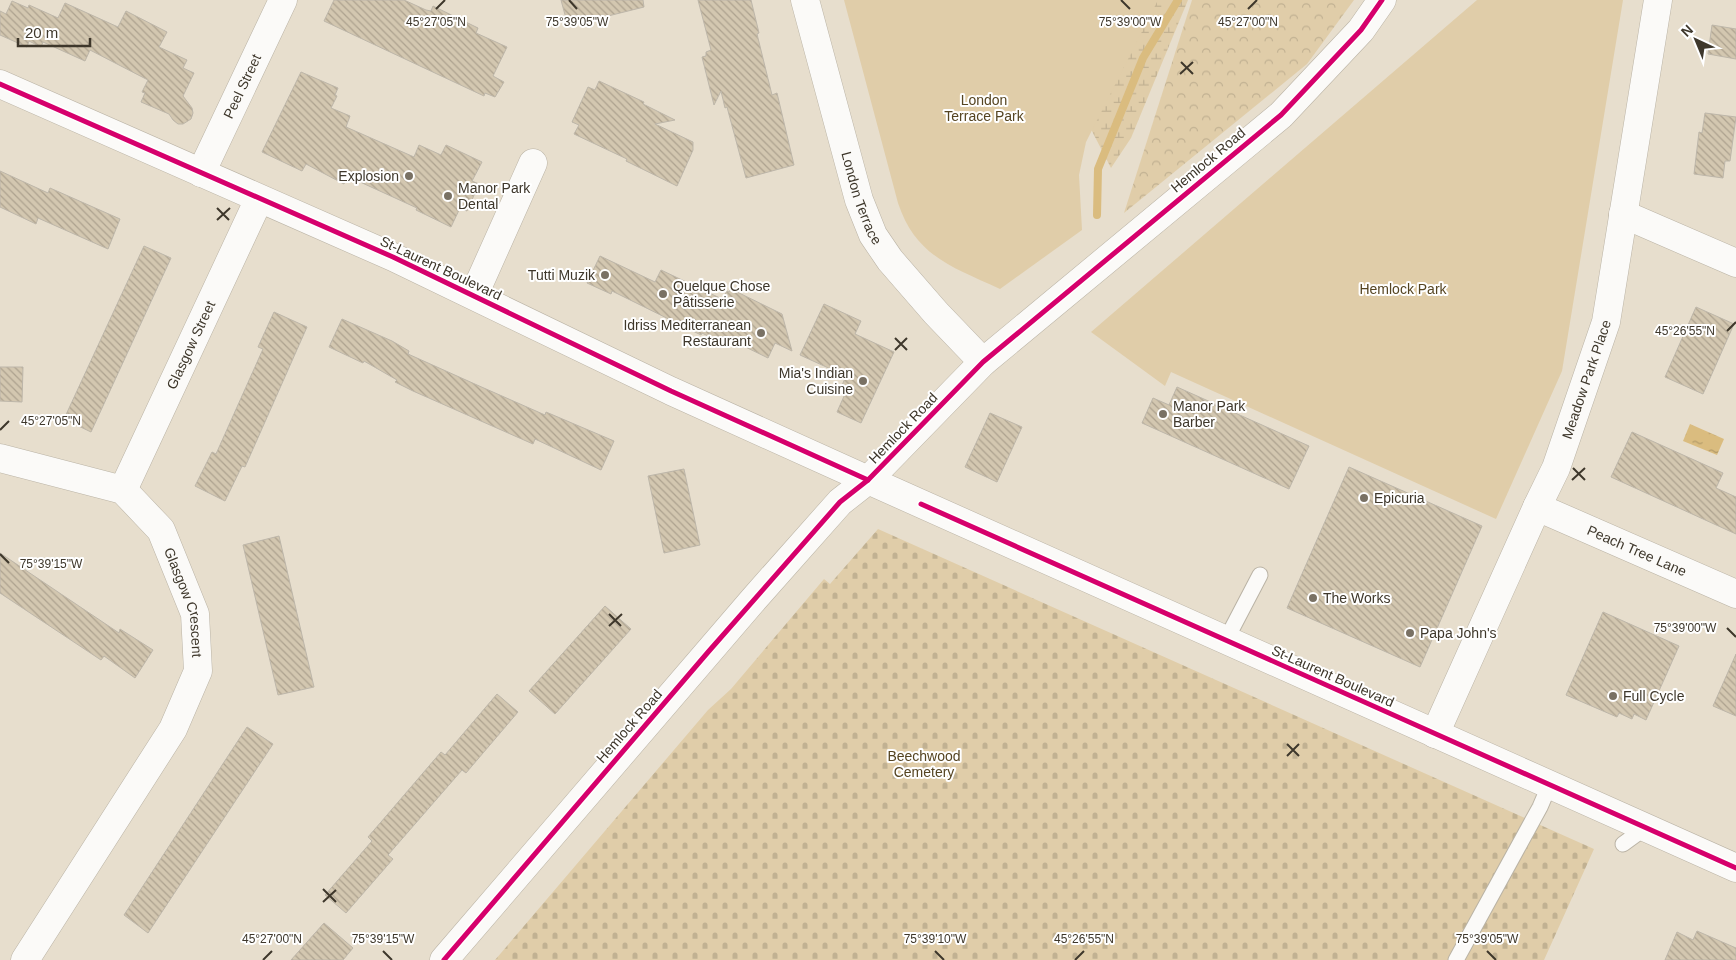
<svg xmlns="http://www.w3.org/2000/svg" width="1736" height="960" font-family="Helvetica,sans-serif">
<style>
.forest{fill:url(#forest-crowns)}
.wetland{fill:url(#wetland-marsh)}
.cemetery{fill:url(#cemetery-stones)}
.park{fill:#e0cda9}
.water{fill:url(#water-ripples)}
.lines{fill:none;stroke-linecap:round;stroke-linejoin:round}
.stream{stroke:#dabc7f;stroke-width:8}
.building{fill:url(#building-back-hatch);stroke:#bdb6a9}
.service-casing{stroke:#bab3a5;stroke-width:17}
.minor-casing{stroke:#bab3a5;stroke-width:29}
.tertiary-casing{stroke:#bab3a5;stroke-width:29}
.secondary-casing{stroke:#bab3a5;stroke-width:29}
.service{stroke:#fbfaf8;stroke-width:15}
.minor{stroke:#fbfaf8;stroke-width:28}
.tertiary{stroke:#fbfaf8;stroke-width:28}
.secondary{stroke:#fbfaf8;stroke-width:28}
.cycleway-casing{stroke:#fff;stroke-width:8}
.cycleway{stroke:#d6006c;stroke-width:5}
.ticks{fill:none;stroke:#3e372b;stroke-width:2}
.poi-dot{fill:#797164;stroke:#fff;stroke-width:2}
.labels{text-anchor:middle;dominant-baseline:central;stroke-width:4;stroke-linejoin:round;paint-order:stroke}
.street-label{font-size:14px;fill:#3e372b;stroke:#fff}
.park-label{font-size:14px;fill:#554421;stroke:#fff}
.poi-label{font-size:14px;fill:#3e372b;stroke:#fff;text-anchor:start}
.ticks-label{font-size:12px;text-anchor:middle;fill:#3e372b;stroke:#fff;stroke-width:4;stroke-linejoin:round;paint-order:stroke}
</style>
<defs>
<pattern id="forest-crowns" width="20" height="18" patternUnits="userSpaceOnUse" patternTransform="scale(1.25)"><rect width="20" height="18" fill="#e0cda9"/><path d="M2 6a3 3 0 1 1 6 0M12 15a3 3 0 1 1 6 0" fill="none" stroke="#c1b192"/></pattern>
<pattern id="wetland-marsh" width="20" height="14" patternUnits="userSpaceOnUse" patternTransform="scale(1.25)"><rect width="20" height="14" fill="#e0cda9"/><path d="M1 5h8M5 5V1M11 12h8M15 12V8" fill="none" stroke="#c1b192"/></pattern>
<pattern id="cemetery-stones" width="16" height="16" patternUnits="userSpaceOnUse" patternTransform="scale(1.25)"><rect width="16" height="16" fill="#e0cda9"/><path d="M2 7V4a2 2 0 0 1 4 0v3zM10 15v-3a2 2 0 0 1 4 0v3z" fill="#c1b192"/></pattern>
<pattern id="water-ripples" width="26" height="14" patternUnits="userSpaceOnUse" patternTransform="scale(1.25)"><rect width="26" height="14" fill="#dabc7f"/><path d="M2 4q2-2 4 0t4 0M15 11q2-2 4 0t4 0" fill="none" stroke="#b29a68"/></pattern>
<pattern id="building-back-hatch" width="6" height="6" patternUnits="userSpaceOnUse" patternTransform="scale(1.25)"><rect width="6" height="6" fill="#d3c7b0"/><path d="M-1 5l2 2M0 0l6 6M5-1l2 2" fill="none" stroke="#ada28f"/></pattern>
</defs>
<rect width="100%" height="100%" fill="#e7decd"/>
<path class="forest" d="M1192,0H1354L1307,64L1124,213Z"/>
<path class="wetland" d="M1116,0H1188L1131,138L1111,168L1077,102Z"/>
<path class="cemetery" d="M878,529L1594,849L1544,960H495L708,710L731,689L824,579L830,584Z"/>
<g class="park">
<path d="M844,0H1158L1086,142L1079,175L1082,230L1000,289C953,267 916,257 898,203Z"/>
<path d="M1477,0H1623L1562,371L1496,519L1171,372L1165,386L1091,332Z"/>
</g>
<path class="water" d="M1690,424L1724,439L1717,455L1683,441Z"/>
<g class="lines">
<path class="stream" d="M1097,215L1098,169L1143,58L1178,0"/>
</g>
<g class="building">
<path d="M334,0H404L426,10L431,11L433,6L478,28L476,33L507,47L493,76L504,82L495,97L485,93L484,96L324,21Z"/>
<path d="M561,0H643L644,7L568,26Z"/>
<path d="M698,0H751L759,33L757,34L772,95L777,93L794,165L746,178L727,107L725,108L721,91L714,105L702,57L706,56V52L711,50Z"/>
<path d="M12,1L28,8L29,5L58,18L65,3L118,27L126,11L167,32L159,47L187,60L183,68L194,73L183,96L192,108L193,113L191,119L183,124H178L173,120L169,114L141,102L145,93L142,92L148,80L90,50L85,61L43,42L41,47L29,41L27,47L0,35V11L6,14Z"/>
<path d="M1712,25L1736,29V59L1708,54Z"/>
<path d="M301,72L338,88L335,95L337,96L331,108L350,116L346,127L414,157L419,145L441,155L446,145L482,162L472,181L479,184L467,211L460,208L451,227L416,210L417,208L347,176L344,184L306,164L302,171L262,152Z"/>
<path d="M599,81L644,102L643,104L675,120L655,124L693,142V150L677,186L626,161L627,159L574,134L579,125L572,122L588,87L595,90Z"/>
<path d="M1705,113L1736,117L1730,161H1725L1723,178L1694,174L1699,132L1702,133Z"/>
<path d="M0,171L48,193L50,188L120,219L108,249L38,218L36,224L0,207Z"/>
<path d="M144,246L171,258L91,432L64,419Z"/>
<path d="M600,256L655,282L661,270L722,299L727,291L729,292L731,289L782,314L792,351L775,343L768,358L723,336L720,342L702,333L701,335L612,291L611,294L587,283Z"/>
<path d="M824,304L861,321L855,334L894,352L861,423L837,412L845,394H843L844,392L840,390L846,376L800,355Z"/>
<path d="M1696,307L1734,324L1703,394L1665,377Z"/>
<path d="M274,312L307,327L245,467L242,466L225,501L195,486L212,452L216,454L263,349L258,347Z"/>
<path d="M342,319L392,341L409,351L408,354L477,385L545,415L546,412L614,441L601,470L535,439L533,444L413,391L395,382L397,380L364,361L363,363L329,347Z"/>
<path d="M0,367H23L22,402L0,401Z"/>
<path d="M1177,387L1309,446L1289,489L1142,423L1153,398L1169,405Z"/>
<path d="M990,413L1022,427L997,482L965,467Z"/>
<path d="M1632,432L1723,473L1716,488L1736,497V534L1611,477Z"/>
<path d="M1349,467L1482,526L1420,667L1287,608Z"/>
<path d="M684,469L700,545L664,553L648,476Z"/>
<path d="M279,536L314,687L278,695L243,545Z"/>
<path d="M0,553L119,633L120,629L153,650L135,678L104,656L101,660L0,593Z"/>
<path d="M605,606L631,629L555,714L529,691Z"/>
<path d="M1603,612L1679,646L1646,720L1634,714L1632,719L1619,713L1617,717L1566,695Z"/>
<path d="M1736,654V716L1713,706Z"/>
<path d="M497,694L518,712L466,773L462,770L388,855L393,859L346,913L325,895L372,841L368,837L381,822L441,752L445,755Z"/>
<path d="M247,727L273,744L148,933L124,915Z"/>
<path d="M324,923L353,948L343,960H291Z"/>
<path d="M1697,931L1736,948V960H1665L1677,932L1693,940Z"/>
</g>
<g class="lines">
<defs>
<g id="service">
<path d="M1226,640L1260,575"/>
<path d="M1623,844L1645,828"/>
<path d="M1456,960L1540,807L1549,786"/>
</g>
<g id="minor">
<path id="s1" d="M805,0L859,200L873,235L890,260L936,313L983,362"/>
<path id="s2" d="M201,173L283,0"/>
<path d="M1623,214L1736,263"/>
<path d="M474,295L533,163"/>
<path id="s3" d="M0,458L123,490L161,530L195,614L198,671L173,729L25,960"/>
<path id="s4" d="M123,490L259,199"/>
<path id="s5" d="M1537,507L1736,594"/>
<path id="s6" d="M1435,734L1537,507L1556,468L1606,322L1658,0"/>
</g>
<path id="tertiary" d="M0,84L393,257L671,391L868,480L983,362L1281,115L1361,30L1382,0"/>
<path id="secondary" d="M444,960L754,599L840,502L868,480L1736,868"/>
</defs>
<use href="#service" class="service-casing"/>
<use href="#minor" class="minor-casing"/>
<use href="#tertiary" class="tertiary-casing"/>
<use href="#secondary" class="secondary-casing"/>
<use href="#service" class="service"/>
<use href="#minor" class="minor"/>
<use href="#tertiary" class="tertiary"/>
<use href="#secondary" class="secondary"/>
<defs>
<g id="cycleway">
<path d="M0,84L393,257L671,391L868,480"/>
<path d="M921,504L1736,868"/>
<path d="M444,960L709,651L840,502L868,480L983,362L1281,115L1361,30L1382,0"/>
</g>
</defs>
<use href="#cycleway" class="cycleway-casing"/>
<use href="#cycleway" class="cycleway"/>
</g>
<path class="ticks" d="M569,0L577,9M1121,0L1130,9M436,9L445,0M1248,9L1257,0M1181,62L1193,74M1180,74L1193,62M217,208L229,220M217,220L230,208M1727,331L1736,322M895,338L907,350M895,350L907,338M0,430L9,421M1573,468L1585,480M1572,480L1585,468M0,554L9,563M609,614L621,626M609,626L622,614M1727,628L1736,637M1287,744L1299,756M1287,756L1299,744M323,889L336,902M323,902L336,890M383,951L392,960M935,951L944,960M1487,951L1496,960M263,960L272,951M1075,960L1084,951"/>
<g class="poi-dot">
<circle cx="409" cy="176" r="5"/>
<circle cx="448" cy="196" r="5"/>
<circle cx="605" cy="275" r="5"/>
<circle cx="663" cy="294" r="5"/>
<circle cx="761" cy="333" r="5"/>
<circle cx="863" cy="381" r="5"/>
<circle cx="1163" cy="414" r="5"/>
<circle cx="1364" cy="498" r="5"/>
<circle cx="1313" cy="598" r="5"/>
<circle cx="1410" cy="633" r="5"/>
<circle cx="1613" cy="696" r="5"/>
</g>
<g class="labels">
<g class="street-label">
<text stroke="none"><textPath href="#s2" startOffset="96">Peel Street</textPath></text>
<text transform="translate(1208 160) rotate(-40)">Hemlock Road</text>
<text stroke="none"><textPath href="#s1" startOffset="206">London Terrace</textPath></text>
<text transform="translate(441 268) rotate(25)">St-Laurent Boulevard</text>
<text stroke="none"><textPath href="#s4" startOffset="160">Glasgow Street</textPath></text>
<text stroke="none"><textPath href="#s6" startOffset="386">Meadow Park Place</textPath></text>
<text transform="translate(903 428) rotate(-46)">Hemlock Road</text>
<text stroke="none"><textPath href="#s5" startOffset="109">Peach Tree Lane</textPath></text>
<text stroke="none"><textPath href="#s3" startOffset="259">Glasgow Crescent</textPath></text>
<text transform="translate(1333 676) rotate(24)">St-Laurent Boulevard</text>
<text transform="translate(629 726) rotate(-49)">Hemlock Road</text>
</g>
<g class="park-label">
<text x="984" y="100">London<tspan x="984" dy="16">Terrace Park</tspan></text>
<text x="1403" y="289">Hemlock Park</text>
<text x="924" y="756">Beechwood<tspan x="924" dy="16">Cemetery</tspan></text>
</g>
<g class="poi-label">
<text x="399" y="176" text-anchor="end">Explosion</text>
<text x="458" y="188">Manor Park<tspan x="458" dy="16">Dental</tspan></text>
<text x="595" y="275" text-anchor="end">Tutti Muzik</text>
<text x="673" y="286">Quelque Chose<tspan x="673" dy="16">Pâtisserie</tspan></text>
<text x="751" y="325" text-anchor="end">Idriss Mediterranean<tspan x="751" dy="16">Restaurant</tspan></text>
<text x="853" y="373" text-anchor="end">Mia's Indian<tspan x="853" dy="16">Cuisine</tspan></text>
<text x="1173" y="406">Manor Park<tspan x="1173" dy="16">Barber</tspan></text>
<text x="1374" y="498">Epicuria</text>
<text x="1323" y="598">The Works</text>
<text x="1420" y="633">Papa John's</text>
<text x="1623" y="696">Full Cycle</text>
</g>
</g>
<g class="ticks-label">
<text x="436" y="26">45°27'05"N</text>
<text x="1248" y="26">45°27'00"N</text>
<text x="1130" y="26">75°39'00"W</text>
<text x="577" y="26">75°39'05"W</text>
<text x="1685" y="335">45°26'55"N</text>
<text x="51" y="425">45°27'05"N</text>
<text x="51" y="568">75°39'15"W</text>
<text x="1685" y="632">75°39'00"W</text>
<text x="383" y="943">75°39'15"W</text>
<text x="935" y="943">75°39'10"W</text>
<text x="1487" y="943">75°39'05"W</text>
<text x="272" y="943">45°27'00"N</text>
<text x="1084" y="943">45°26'55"N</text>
</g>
<g transform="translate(1696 40) rotate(316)" stroke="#ffffff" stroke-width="4" paint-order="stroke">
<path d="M0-4L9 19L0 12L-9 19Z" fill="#3e372b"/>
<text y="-8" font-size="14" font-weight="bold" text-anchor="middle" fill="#3e372b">N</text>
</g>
<path d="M18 38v8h72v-8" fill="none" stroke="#3e372b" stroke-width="2.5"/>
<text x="25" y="38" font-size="15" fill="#3e372b" stroke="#ffffff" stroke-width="4" paint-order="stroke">20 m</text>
</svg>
